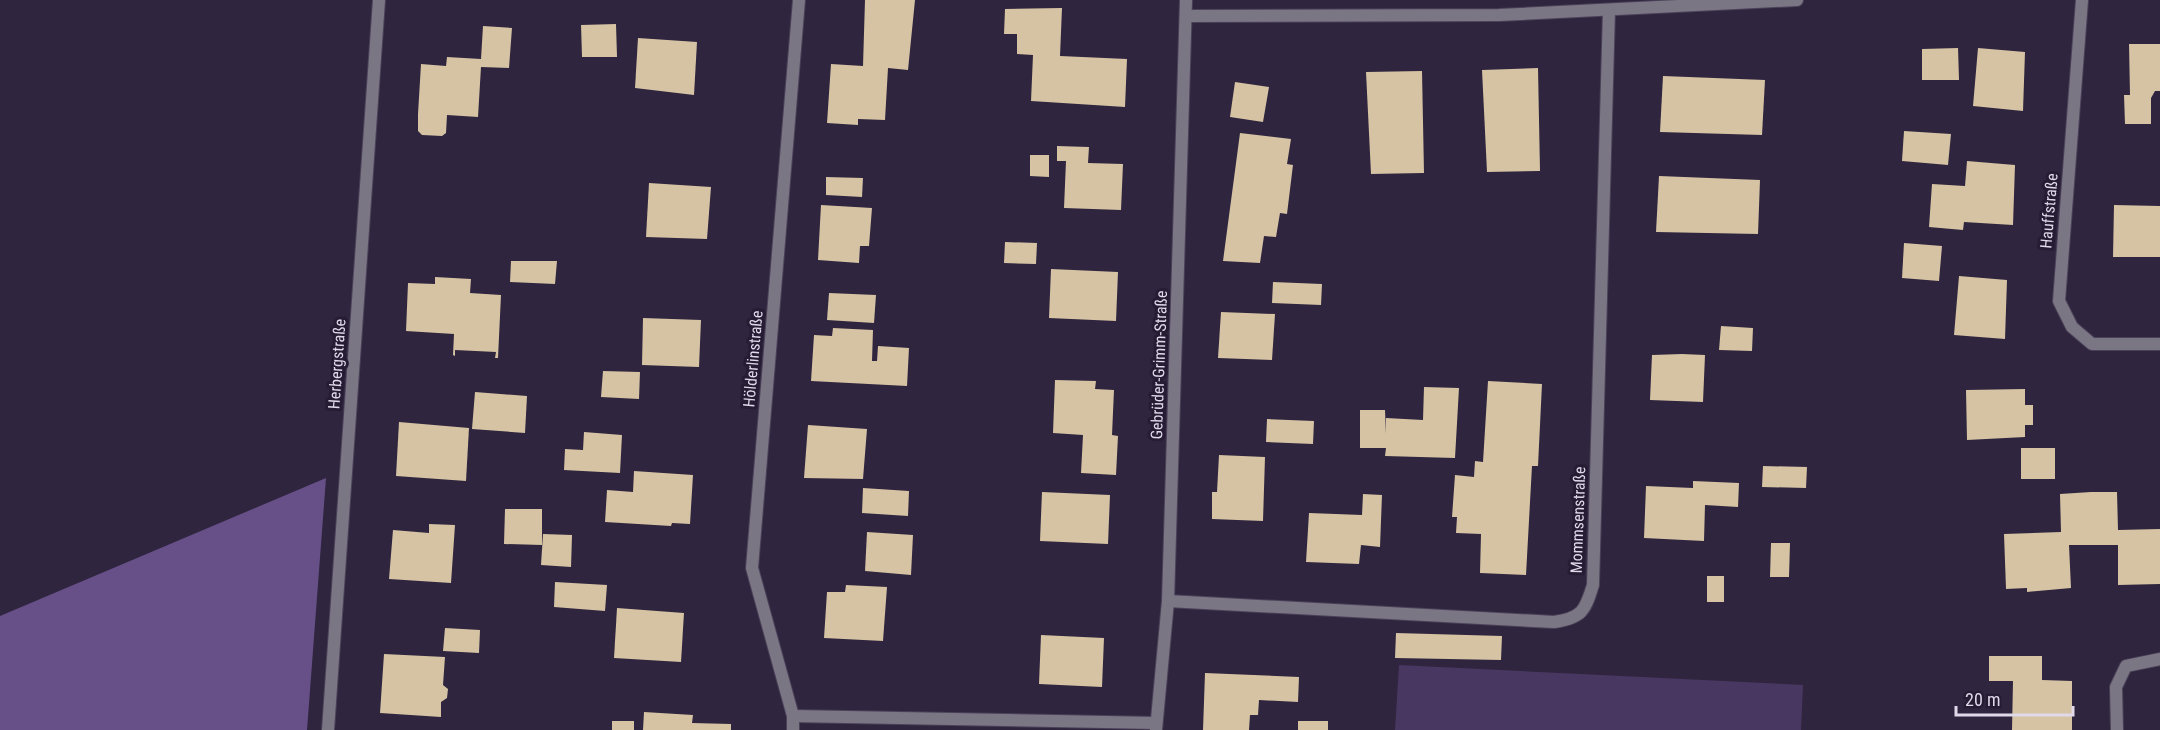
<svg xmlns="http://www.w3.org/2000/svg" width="2160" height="730" font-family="'Roboto Condensed',sans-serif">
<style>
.green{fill:#483761}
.forest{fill:#675088}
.building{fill:#d5c3a4}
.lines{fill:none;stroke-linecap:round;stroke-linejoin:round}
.minor-casing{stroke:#4b425a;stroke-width:14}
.minor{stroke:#7b7684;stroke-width:12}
.labels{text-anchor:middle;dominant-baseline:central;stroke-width:6;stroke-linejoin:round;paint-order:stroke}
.street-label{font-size:16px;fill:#dfd9ea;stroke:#261c34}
</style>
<rect width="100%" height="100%" fill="#2f253e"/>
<path class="green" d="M1399,665L1803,685L1801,730H1395Z"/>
<path class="forest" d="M326,478L307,730H0V616Z"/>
<g class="building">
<path d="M865,0H915L908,70L888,68L885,120L858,119V125L827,123L831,64L863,66Z"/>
<path d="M1062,8L1060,56L1127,59L1125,107L1031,101L1033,55L1017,54V34H1004L1005,9Z"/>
<path d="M616,24L617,57H582L581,25Z"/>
<path d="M483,26L512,28L509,68L481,67L478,117L447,115L446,133L442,136L422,135L418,131V114L421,64L446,66L447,57L481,59Z"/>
<path d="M638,38L697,42L694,95L635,88Z"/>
<path d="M2129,44H2160V91H2155L2151,98V124H2125L2124,95H2130Z"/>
<path d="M1958,48L1959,80H1922V49Z"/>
<path d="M1978,48L2025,52L2023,111L1973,106Z"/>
<path d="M1538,68L1540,171L1487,172L1482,70Z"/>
<path d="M1422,71L1424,173L1371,174L1366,72Z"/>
<path d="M1663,76L1765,80L1762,135L1660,132Z"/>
<path d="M1235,82L1269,87L1263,122L1230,117Z"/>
<path d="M1904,131L1951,134L1948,165L1902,161Z"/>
<path d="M1240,133L1291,139L1287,164L1293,165L1287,214L1280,213L1276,237L1264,236L1260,263L1223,261Z"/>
<path d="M1057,146L1089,147L1088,163L1123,164L1121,210L1064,208L1066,161H1057Z"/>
<path d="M1030,155H1049V177L1030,176Z"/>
<path d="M1967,161L2015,165L2013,225L1964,222L1963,230L1929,227L1932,184L1965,186Z"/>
<path d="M1659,176L1760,180L1758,234L1656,232Z"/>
<path d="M826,177L863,178L862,197L826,195Z"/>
<path d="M649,183L711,187L707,239L646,237Z"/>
<path d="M821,205L872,208L869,246H860L859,263L818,260Z"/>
<path d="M2114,205L2160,206V257H2113Z"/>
<path d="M1005,242L1037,243L1036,264L1004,263Z"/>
<path d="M1904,243L1942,246L1939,281L1902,278Z"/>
<path d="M511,261H557L555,284L510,282Z"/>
<path d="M1051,269L1118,272L1116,321L1049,318Z"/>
<path d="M1959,276L2007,280L2005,339L1954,335Z"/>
<path d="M435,277L471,279L470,293L501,295L498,358H495L496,352L455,350V356L453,355L454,334L406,331L408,283L435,284Z"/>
<path d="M1273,282L1322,284L1321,305L1272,303Z"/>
<path d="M829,293L876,295L874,323L827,320Z"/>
<path d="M1221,312L1275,314L1272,360L1218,358Z"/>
<path d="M643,318L701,320L699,367L642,365Z"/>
<path d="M1721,326L1753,328L1752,351L1719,350Z"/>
<path d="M833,328L873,330L872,361H877L878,346L909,348L907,386L811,381L814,335L832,336Z"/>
<path d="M1682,354L1705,355L1703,402L1650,400L1652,355Z"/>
<path d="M603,371L640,372L639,399L601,397Z"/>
<path d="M1055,380L1096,381L1095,389L1114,390L1112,435L1118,436L1116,475L1081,473L1083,435L1053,433Z"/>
<path d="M1488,381L1542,384L1538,466H1532L1526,575L1480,573L1481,534L1456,533L1457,517H1452L1455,475L1474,477L1475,461L1483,462Z"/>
<path d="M1424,387L1459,388L1455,458L1385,456L1386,448H1360V410H1385L1386,434V418L1423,420Z"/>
<path d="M2025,389V405H2033V425H2025V437L1967,440L1966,390Z"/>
<path d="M475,392L527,396L525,433L472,429Z"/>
<path d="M1267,419L1314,421L1313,444L1266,442Z"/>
<path d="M399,422L469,428L466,481L396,476Z"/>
<path d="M808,425L867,429L863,479L804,478Z"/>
<path d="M584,432L622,435L620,473L564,470L565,449L583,450Z"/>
<rect x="2021" y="448" width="34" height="31"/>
<path d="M1219,455L1265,457L1263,521L1212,519V492H1217Z"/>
<path d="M1763,466L1807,467L1806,488L1762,487Z"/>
<path d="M634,471L693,475L690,524L672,523L671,526L605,522L607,490L633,492Z"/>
<path d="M1693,481L1739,483L1738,507L1705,505L1704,541L1644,538L1646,486L1693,488Z"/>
<path d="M863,488L909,491L908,516L862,513Z"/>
<path d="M1042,492L1110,495L1108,544L1040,541Z"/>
<path d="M2091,492H2117L2118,530L2160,529V584L2118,585V545H2069L2071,588L2027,592V588L2006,589L2004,534L2061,532L2060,494Z"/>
<path d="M1363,494L1382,495L1380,547L1361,545L1359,564L1306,562L1309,513L1362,515Z"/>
<path d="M505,509H542V545L504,544Z"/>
<path d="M429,524L455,525L451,583L389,579L393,530L429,533Z"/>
<path d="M867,532L913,535L911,575L865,571Z"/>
<path d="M543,534L572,535L571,567L541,565Z"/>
<path d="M1771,543H1790L1789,577H1770Z"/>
<rect x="1707" y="576" width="17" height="26"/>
<path d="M555,582L607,585L605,611L554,607Z"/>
<path d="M846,585L887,587L883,641L824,638L827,592H845Z"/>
<path d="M617,608L684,613L681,662L614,658Z"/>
<path d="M445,628L480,630L479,653L443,651Z"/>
<path d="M1396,633L1502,636L1501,660L1395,658Z"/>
<path d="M1041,635L1104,638L1102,687L1039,684Z"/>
<path d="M384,654L445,657L443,685L448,689L447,698L441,702V717L380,713Z"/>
<path d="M1989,656H2042V680L2072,681V730H2012L2013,681H1989Z"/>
<path d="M1205,673L1299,677L1298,702L1259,700L1258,715H1250L1249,730H1203Z"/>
<path d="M644,712L693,715L692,723L731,724V730H643Z"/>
<rect x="612" y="721" width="22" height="9"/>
<rect x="1298" y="721" width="30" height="9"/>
</g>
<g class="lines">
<defs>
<g id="minor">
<path d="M2082,0L2059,301L2072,327L2092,344H2160"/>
<path d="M1186,16L1499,15L1797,0"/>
<path d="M1168,601L1554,622C1582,618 1585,611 1593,585L1609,10"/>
<path d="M793,716L1156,723"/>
<path d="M328,730L379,0"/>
<path d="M793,730V716L752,568L799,0"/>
<path d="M1156,730L1168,601L1186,0"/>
<path d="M2117,730L2116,687L2126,666L2160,659"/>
</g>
</defs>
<use href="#minor" class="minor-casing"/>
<use href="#minor" class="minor"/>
</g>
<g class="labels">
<g class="street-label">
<text transform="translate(2049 211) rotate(-85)">Hauffstraße</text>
<text transform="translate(753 359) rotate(-85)">Hölderlinstraße</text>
<text transform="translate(337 364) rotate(-86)">Herbergstraße</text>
<text transform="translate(1159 365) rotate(-88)">Gebrüder-Grimm-Straße</text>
<text transform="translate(1578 520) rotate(-88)">Mommsenstraße</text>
</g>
</g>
<path d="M1956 706v9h117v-9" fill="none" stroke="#dfd9ea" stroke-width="3"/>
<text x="1965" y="706" font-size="18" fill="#dfd9ea" stroke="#261c34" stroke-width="4.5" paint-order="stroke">20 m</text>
</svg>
